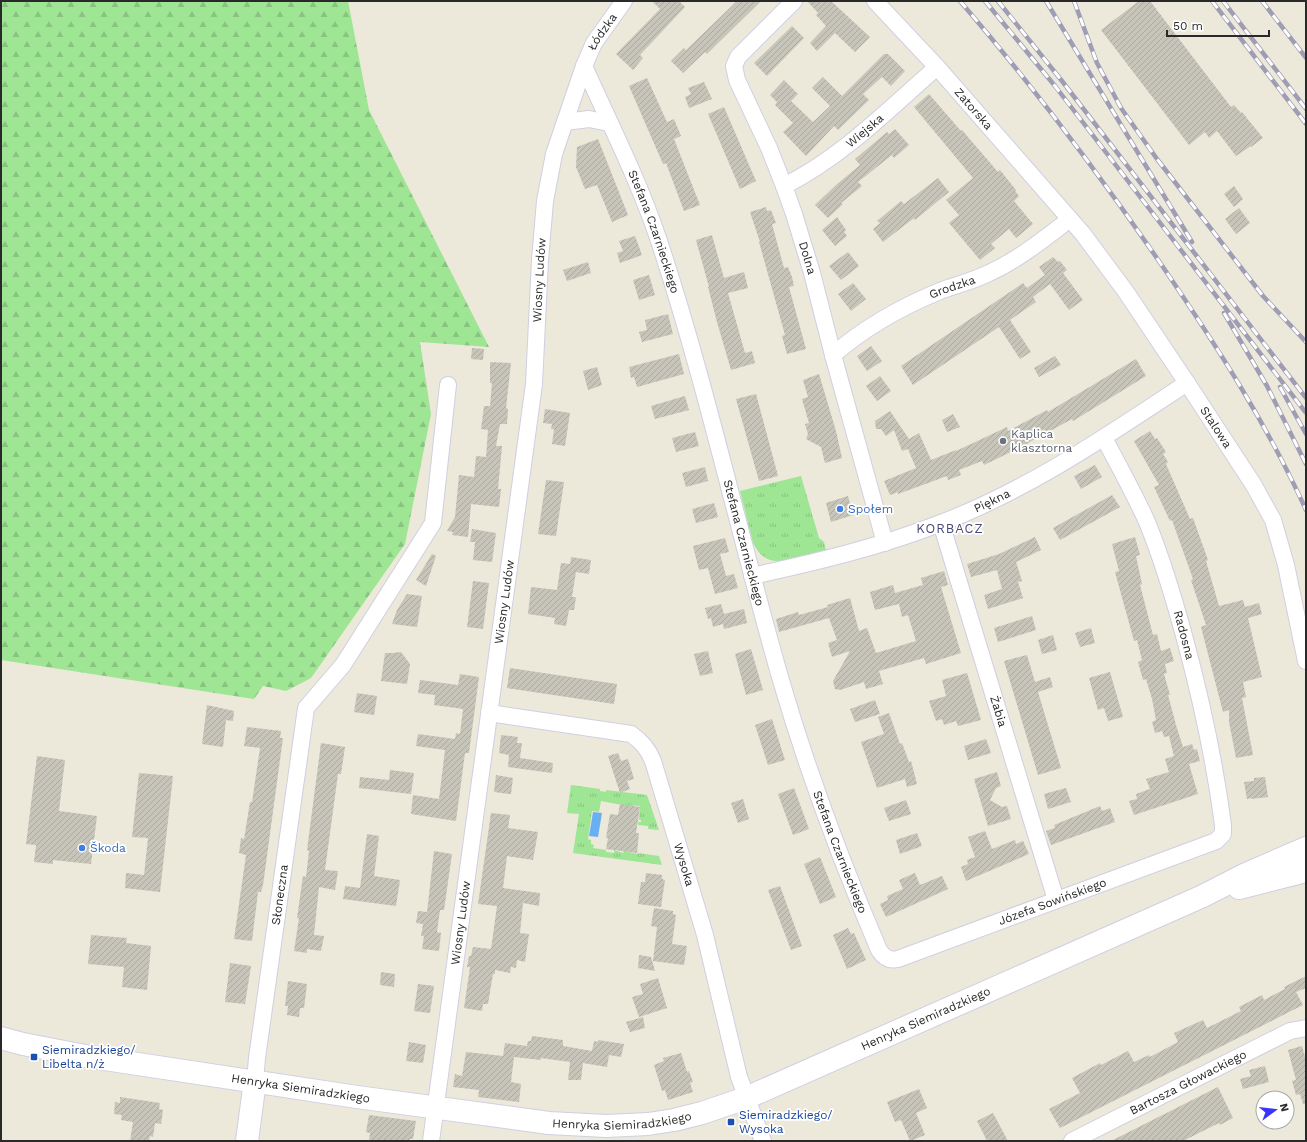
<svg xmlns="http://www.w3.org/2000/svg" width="1307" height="1142" font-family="'Work Sans',sans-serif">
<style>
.grass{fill:url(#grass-tufts)}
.forest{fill:url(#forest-firs)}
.water{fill:#69b0f2}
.building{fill:url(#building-hatch)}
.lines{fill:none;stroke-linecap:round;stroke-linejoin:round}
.street-casing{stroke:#d0cfe3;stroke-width:18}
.secondary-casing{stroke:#d0cfe3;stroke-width:24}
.street{stroke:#fff;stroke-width:16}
.secondary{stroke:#fff;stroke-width:22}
.rail-casing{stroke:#9f9db4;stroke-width:4.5}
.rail{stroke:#fff;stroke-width:3;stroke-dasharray:9;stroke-linecap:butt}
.worship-dot{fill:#6b7280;stroke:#fff;stroke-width:1.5}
.shop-dot{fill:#3f7fe0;stroke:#fff;stroke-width:1.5}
.transit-dot{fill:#1a4fb4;stroke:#fff;stroke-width:1.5}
.labels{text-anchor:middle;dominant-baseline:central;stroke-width:3.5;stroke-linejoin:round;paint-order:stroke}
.street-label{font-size:12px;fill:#292929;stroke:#fff}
.worship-label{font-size:12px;fill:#5b616d;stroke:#fff;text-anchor:start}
.shop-label{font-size:12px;fill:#366cbe;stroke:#fff;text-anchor:start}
.transit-label{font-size:12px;fill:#164399;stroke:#fff;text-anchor:start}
.neighbourhood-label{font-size:13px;letter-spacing:1px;fill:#4a487b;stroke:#fff}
</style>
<defs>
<pattern id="grass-tufts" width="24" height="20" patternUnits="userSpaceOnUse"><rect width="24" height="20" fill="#9ee594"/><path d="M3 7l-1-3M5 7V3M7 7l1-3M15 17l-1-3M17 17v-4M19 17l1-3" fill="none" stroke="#88c480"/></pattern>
<pattern id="forest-firs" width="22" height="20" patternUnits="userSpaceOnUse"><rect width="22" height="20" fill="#9ee594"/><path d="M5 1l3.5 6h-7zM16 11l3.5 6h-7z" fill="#88c480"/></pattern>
<pattern id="building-hatch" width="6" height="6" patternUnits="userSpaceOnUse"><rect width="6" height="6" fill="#c7c5ba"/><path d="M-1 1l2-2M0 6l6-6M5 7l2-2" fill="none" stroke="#aba9a0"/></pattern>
</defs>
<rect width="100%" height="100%" fill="#ece8da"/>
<g class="grass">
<path d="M801,476L819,538L824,542L826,550C817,553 808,555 799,557C778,563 764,565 753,543L740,491Z"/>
<path d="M571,785L600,789V791L606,792V790L647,795L659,830L648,829V826L638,825V822H641V820H639L640,806L622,805L601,801L599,812L592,811L588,839L591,840V844L594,845L593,848L606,850V852L614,853V850L623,853L624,851L637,854L638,853L659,856L662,865L573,853L579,814L567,813Z"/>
</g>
<path class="forest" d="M1,1H348L369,110L489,347L420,342L431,414L405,544L311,678L286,691L263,686L254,699L1,660Z"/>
<path class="water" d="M593,812L602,813L598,837L589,836Z"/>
<g class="building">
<path d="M652,1H679L685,7L640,55L643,58L633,70L616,54L660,9Z"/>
<path d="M737,1H761L707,54L705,52L683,73L671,61L684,48L686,50Z"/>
<path d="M807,1H831L870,37L855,52L835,33L817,51L810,43L826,26L816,15L818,13Z"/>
<path d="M1139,1H1150L1231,107L1234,105L1241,113L1242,112L1263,138L1251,147V146L1236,156L1217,131L1209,138L1205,132L1189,145L1101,30Z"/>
<path d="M792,26L804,38L767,76L754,63Z"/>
<path d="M884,54H888L905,71L891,86L882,77L863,94L869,100L838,130L834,126L806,156L783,132L793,123L775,105L777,102L770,95L784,80L798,94L791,101L813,122L830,106L812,88L823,77L842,96Z"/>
<path d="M647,78L667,122L674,119L681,136L674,139L700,205L684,211L666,163L663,164L629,86Z"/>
<path d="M704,82L712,99L689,108L685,97L691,94L688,88Z"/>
<path d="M929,94L961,131L962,130L998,172L1000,170L1016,190L1015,191L1019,196L1014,201L1033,224L1016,238L1009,229L991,244L995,248L980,260L949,223L959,215L946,200L973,178L914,107Z"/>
<path d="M724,107L756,181L740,189L708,114Z"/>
<path d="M895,129L909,145L894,158L892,155L858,182L862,186L841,203L843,204L828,218L815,205L836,185L860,165L855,159L887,132L889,134Z"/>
<path d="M598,139L628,215L612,222L597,185L585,189L576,167L577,147Z"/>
<path d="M938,178L949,192L915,220L914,218L883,242L873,229L880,223L877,221L901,201L904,204Z"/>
<path d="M1234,186L1243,199L1234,207L1224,194Z"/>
<path d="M766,207L767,211L771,210L776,223L772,224L784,268L788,267L792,277L794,286L789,287L806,349L787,354L782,336L785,335L759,242H760L750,212Z"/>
<path d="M1239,208L1250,223L1236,234L1225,219Z"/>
<path d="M837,217L846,230L844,232L847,236L835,246L822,230Z"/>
<path d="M712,235L724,278L744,272L748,288L728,293L745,353L752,351L755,363L731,370L717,322L708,287H709L696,240Z"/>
<path d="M635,236L642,255L620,263L617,253L623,251L619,241Z"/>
<path d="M848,252L859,266L841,280L829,266Z"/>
<path d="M1053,257L1058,262L1060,261L1067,270L1063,273L1083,300L1069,310L1050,284L1033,297L1036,302L1010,320L1031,352L1020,359L999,327L913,385L901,366L1023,283L1027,288L1045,275L1039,267Z"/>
<path d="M588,262L591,273L567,281L563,270Z"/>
<path d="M649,275L655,295L639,300L633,280Z"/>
<path d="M853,283L866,299L851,311L838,294Z"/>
<path d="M668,314L673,334L642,342L639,332L647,330L645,320Z"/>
<path d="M871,346L882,361L867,371L857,356Z"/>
<path d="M472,348L484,349L483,360L471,359Z"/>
<path d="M679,354L684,374L637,387L634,377L631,378L629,367Z"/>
<path d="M1055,356L1061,365L1039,377L1034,368Z"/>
<path d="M1136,359L1146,376L1073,421L1072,419L1017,449L984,465L982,461L959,470L961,475L948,480L947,476L898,494V492L890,495L884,481L916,468L908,449L902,451L894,430L886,436L881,429H876L875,421L890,411L909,439L919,433L931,460L956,450V451L1007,427L1008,431L1047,410L1048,412Z"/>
<path d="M490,362L511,363L506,408L508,409L507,424H500L496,446H502L498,489H501L499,507L471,504L468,537L452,535L453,532L447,531L455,517L459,475L474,477L476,456L486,457L488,430L481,429L484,406H490L492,383H490Z"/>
<path d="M597,367L602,385L588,390L583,371Z"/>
<path d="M819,374L836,431L842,458L825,463L821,447L806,439L808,434L805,424L809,423L802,399L808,397L803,380Z"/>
<path d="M880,376L891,391L877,401L866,386Z"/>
<path d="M756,394L778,476L759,481L736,399Z"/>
<path d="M685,396L689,410L655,419L651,406Z"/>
<path d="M545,409L570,413L565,446L552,444L554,429H551L552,424L543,423Z"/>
<path d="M953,414L960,427L947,432L942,420Z"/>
<path d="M1150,431L1155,439L1157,438L1166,452L1163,454L1168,462L1166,464L1190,519L1193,518L1208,560L1206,561L1219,606L1243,600L1245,607L1259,603L1262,614L1248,618L1262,677L1243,682L1246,697L1242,698L1253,755L1236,758L1229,722V710L1223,712L1201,627L1206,625L1191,580L1193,579L1172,520L1170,521L1154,487L1159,485L1134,441Z"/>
<path d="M695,432L699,446L676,452L672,438Z"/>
<path d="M1095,465L1102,477L1081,489L1074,476Z"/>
<path d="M705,467L708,481L686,487L682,473Z"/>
<path d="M546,480L564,482L556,536L538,534Z"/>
<path d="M1112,495L1120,507L1060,540L1053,528Z"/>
<path d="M848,496L853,515L831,522L826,503Z"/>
<path d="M714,503L718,517L696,523L692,509Z"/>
<path d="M472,529L496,533L492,562L473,560L475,542H470Z"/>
<path d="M1035,537L1041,550L1016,562L1022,581L1018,582L1023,598L988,609L984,595L1002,589L997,570L971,577L967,564L999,554Z"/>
<path d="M1135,537L1140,555L1136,556L1142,584L1140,585L1153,635L1157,634L1161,651L1170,648L1174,661L1165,664L1167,673L1164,674L1170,695H1168L1176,725L1183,747L1192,744L1194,750L1197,749L1200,761L1189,764L1198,794L1134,815L1129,801L1137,799L1136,794L1150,789L1146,779L1169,772L1165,759L1174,756L1169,736L1164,737L1162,731L1155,733L1152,722L1156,720L1152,699L1146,679L1143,680L1138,662L1142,660L1137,640L1134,641L1115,572L1119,571L1112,544Z"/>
<path d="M725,538L729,552L720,554L726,576L734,574L738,588L715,594L708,568L699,570L693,546Z"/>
<path d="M432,554L436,556L426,586L416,580Z"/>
<path d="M571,557L591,560L589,574L576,572L572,597H576L574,610H569L566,626L554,624L555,618L528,614L531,587L557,590L561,563L570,564Z"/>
<path d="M944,571L948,585L941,587L961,653L926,664L924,658L879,671L883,684L866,689L864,682L840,690L835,689L833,681L850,651L832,657L828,643L837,640L829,618L779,632L776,619L798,612L799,615L828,607L827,605L850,598L859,631L867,628L876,653L916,641L908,615L902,617L899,604L875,610L870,592L893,585L895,593L923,585L921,578Z"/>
<path d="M473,581L489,583L483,629L467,627Z"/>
<path d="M407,594L422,596L417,627L392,624L397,610Z"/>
<path d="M721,604L724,614L744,609L747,623L724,629L723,624L713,627L711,618L708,619L705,608Z"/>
<path d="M1032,616L1036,630L998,642L994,628Z"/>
<path d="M1091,628L1095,643L1080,647L1075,633Z"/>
<path d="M1053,635L1057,650L1042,654L1038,640Z"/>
<path d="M751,649L763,690L746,695L735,654Z"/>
<path d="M708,651L713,673L700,676L694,654Z"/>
<path d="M401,652L410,664L407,684L381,681L385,653H392Z"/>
<path d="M1027,655L1035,682L1050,677L1053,687L1038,692L1061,768L1038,775L1004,661Z"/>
<path d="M510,668L617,684L614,704L507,688Z"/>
<path d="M1110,672L1123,717L1108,721L1104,708L1098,710L1089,678Z"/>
<path d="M967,673L981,720L958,726L956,721L944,725L942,719L936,721L929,701L946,696L942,680Z"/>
<path d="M460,674L479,677L469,753H465L456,821L411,814L413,795L439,799L445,750L416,746L418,734L455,739L456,733L460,734L463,709L434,705L435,695L418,693L420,680L458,685Z"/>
<path d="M357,693L377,696L374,715L354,712Z"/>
<path d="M875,700L880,714L855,722L850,709Z"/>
<path d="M207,705L234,711L233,721L226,720L223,747L202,744Z"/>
<path d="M889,713L900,744L902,743L909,762L911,761L917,784L907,787L905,779L877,788L861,742L884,734L878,717Z"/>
<path d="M772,719L785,760L768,765L755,725Z"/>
<path d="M247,727L281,731L280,738H283L263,885L261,892H258L252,941L234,939L246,855L239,853L241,838L244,839L250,802H252L260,748L244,746Z"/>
<path d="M501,735L518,737L517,743H522L520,758L553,763L552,773L508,767L509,755L499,753Z"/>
<path d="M986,739L991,753L968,760L964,746Z"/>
<path d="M321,743L345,747L341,774H338L325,870L338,871L335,890L319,887L314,935L324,936L321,951L307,949V953L294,951L299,918H297L303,876L306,877L309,851L307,850Z"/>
<path d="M618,753L621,761L628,759L634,779L627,781L630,789L620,793L608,756Z"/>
<path d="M37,756L65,760L59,811L97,816L91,864L53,860V864L34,862L36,845L26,844Z"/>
<path d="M390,770L414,773L411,794L359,788L360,777L389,780Z"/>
<path d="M997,772L1001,786L996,788L990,800L1002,807L1007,806L1011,819L988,826L974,779Z"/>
<path d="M139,773L173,776L160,892L125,888L126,873L144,875L148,838L132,837Z"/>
<path d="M496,775L513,778L511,794L494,792Z"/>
<path d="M1265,777L1268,797L1251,799V798L1247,799L1244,782L1254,781V778Z"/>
<path d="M794,788L809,829L793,835L778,794Z"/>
<path d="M1066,788L1071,802L1048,809L1044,794Z"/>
<path d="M743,799L749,819L738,823L731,803Z"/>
<path d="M906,800L911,814L889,821L884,808Z"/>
<path d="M620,804L640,807L636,833H639L637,853L606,849L608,838H606L610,814L618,815Z"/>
<path d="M1100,806L1102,811L1110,808L1115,822L1051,845L1046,831L1055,828L1054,825Z"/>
<path d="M491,813L510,815L508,828L538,832L533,860L507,856L503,888L540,893L539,906L523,903L520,933L529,934L525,962L517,960L516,968L511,967L510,973L495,970V974H493L488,1004H483L482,1011L464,1008L470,967H467L469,956H471L473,947L491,949L497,906L478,904Z"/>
<path d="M985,831L992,849L1015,840L1016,844L1023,841L1029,854L966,881L961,867L968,864L967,860L975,857L968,837Z"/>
<path d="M917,833L922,846L900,854L896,840Z"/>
<path d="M367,834L379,836L374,876L400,880L396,906L343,899L345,886L360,888Z"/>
<path d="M434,851L452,854L444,910H440L437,932L441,933L439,951L422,949L424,936H421L423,924L416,923L418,911L427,912Z"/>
<path d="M820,857L836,897L820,904L804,864Z"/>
<path d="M646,873L662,875V879L665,880L661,907L638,904L641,882H645Z"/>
<path d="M915,873L920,885L942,876L948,889L886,917L880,904L888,900L887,896L903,889L899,880Z"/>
<path d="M780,886L802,946L791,950L768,890Z"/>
<path d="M654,908L673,911V914L676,915L672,944L687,946L684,965L653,961L657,927L651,926Z"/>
<path d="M848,928L851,934L854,933L866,960L847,969L833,935Z"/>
<path d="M91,935L127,938L126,943L151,946L147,990L122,987L124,967L88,964Z"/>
<path d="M639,955L651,957L655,971L638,968Z"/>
<path d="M230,963L251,966L245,1004L225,1002Z"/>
<path d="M381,972L395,974L394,987L380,985Z"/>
<path d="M1306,976V988L1296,992L1303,1005L1060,1128L1049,1109L1080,1093L1072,1078L1100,1063L1101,1065L1128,1051L1134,1062L1149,1055L1150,1057L1178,1042L1174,1033L1203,1020L1207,1028L1241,1011L1239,1007L1262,995L1264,1000L1285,989L1284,987Z"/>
<path d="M658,978L667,1008L639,1017L632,997L643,994L640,984Z"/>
<path d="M288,981L307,984L304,1008H300L299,1017L287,1015L288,1006H285Z"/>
<path d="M418,984L434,986L430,1013L414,1011Z"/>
<path d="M643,1017L645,1028L630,1032L626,1022Z"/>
<path d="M532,1036L563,1040V1046L592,1051L594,1041L598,1042V1040L624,1044L621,1057L609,1055L607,1067L583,1063L581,1080H568L570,1062L541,1058V1060L514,1057L511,1082L521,1084L519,1102L478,1097L479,1090L453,1087L455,1074L462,1076L466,1052L503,1056L505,1043L527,1046L528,1041H531Z"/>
<path d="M409,1042L426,1045L423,1063L406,1061Z"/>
<path d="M1302,1046L1306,1060V1104H1303L1300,1094L1296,1095L1292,1081L1296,1080L1288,1050Z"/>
<path d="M681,1053L687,1072L689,1071L693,1082L690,1083L693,1092L668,1100L665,1090L662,1091L654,1065L664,1061L663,1058Z"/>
<path d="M1265,1066L1269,1082L1243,1089L1240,1079L1251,1076L1249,1070Z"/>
<path d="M1218,1087L1233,1118L1220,1125L1219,1123L1183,1141H1111Z"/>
<path d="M919,1089L927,1108L916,1113L925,1135L910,1141L901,1120L895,1122L887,1102Z"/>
<path d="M120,1097L160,1103L159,1109L163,1110L161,1124L155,1123L153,1137L150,1136L149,1141H130L133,1122L121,1120L122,1115L114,1114L115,1102L120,1103Z"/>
<path d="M993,1113L1008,1141H987L977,1121Z"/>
<path d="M369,1115L416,1121L413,1139H410L409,1141H369L370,1133L366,1132Z"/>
</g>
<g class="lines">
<defs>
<g id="street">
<path id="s1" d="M794,1L738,57L734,66L737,80L769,148L784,186L794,214L812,273L833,355L885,543"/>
<path id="s2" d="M875,1L937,67L1083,234L1126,292L1187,383L1253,484L1273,520L1286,565L1306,661"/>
<path id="s3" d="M584,66C609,122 638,179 658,238C706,382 738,531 780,677C807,770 841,861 879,950C884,958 889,961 898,959L1216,841L1223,834V825C1215,764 1202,703 1186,643C1175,602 1163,561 1147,522C1134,493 1119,466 1104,438"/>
<path d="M565,122L589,119L609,123"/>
<path id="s4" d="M784,186C842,157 889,109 937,67"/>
<path id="s5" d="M833,355C865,327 901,307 940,291C956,285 973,281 989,273C1018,260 1045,238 1070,219"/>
<path id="s6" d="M941,523L1056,900"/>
<path id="s7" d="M752,576C816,562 880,547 941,523C1030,489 1108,435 1187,383"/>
<path id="s8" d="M489,713L631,734C642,742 648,749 653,761L705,935L739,1077L763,1141"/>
<path id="s9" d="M255,1081L257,1058L306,708L343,665L433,523L448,385"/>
<path id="s10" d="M431,1141L534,384L540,260L545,201L554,154L584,66L594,43L624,1"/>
<path id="s11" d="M1072,1141L1290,1031L1306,1028"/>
</g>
<g id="secondary">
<path d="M1239,888L1306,871"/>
<path id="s12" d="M1,1038L23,1044L85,1056L357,1097L549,1123L606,1126L648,1124L674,1120L702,1113L746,1098L1203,896L1246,874L1306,848"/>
<path d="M247,1141L255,1081"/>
</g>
</defs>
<use href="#street" class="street-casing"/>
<use href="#secondary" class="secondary-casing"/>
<use href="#street" class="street"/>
<use href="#secondary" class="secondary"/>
<defs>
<g id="rail">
<path d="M960,1C1033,86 1100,175 1163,267C1216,345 1267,424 1306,510"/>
<path d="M985,1L1055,86L1306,413"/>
<path d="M998,1L1062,81L1306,398"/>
<path d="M1046,1L1192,242"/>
<path d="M1074,1L1097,63L1121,108L1157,159L1263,296L1306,342"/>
<path d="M1212,1L1306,124"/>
<path d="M1223,1L1306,109"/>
<path d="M1262,1L1306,58"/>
<path d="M1224,313L1267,386L1306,464"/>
<path d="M1280,387L1306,434"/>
</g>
</defs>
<use href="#rail" class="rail-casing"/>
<use href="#rail" class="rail"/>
</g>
<circle class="worship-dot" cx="1003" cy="441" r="4"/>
<g class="shop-dot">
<circle cx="840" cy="509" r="4"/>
<circle cx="82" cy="848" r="4"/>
</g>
<g class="transit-dot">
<rect x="30" y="1053" width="8" height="8" rx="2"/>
<rect x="727" y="1118" width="8" height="8" rx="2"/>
</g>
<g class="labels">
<g class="street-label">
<text stroke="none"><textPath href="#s10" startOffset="1127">Łódzka</textPath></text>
<text stroke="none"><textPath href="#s2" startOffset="146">Zatorska</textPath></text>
<text stroke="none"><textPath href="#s4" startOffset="98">Wiejska</textPath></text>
<text stroke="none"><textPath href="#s3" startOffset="180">Stefana Czarnieckiego</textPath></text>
<text stroke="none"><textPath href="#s1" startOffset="295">Dolna</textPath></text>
<text stroke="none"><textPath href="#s10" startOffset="868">Wiosny Ludów</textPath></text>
<text stroke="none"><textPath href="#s5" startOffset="138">Grodzka</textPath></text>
<text stroke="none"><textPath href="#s2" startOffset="547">Stalowa</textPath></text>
<text stroke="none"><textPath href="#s7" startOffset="252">Piękna</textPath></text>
<text stroke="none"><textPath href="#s3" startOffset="504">Stefana Czarnieckiego</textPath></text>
<text stroke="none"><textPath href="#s10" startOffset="544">Wiosny Ludów</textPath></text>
<text transform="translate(1184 635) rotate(75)">Radosna</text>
<text stroke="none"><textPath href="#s6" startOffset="197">Żabia</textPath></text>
<text stroke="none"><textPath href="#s3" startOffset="828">Stefana Czarnieckiego</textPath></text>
<text stroke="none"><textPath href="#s8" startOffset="287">Wysoka</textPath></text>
<text stroke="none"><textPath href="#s9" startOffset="188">Słoneczna</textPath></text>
<text stroke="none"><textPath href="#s3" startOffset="1121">Józefa Sowińskiego</textPath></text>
<text stroke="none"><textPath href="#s10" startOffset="220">Wiosny Ludów</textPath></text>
<text stroke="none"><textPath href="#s12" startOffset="952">Henryka Siemiradzkiego</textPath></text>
<text stroke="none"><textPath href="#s11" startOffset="130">Bartosza Głowackiego</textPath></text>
<text stroke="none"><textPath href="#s12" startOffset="304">Henryka Siemiradzkiego</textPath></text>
<text stroke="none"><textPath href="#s12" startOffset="628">Henryka Siemiradzkiego</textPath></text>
</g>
<g class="worship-label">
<text x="1011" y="434">Kaplica<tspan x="1011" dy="14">klasztorna</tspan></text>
</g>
<g class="shop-label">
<text x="848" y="509">Społem</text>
<text x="90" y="848">Škoda</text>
</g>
<g class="transit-label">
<text x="42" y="1050">Siemiradzkiego/<tspan x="42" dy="14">Libelta n/ż</tspan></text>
<text x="739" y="1115">Siemiradzkiego/<tspan x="739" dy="14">Wysoka</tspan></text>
</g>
<g class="neighbourhood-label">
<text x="950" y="528">KORBACZ</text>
</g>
</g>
<rect width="1307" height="1142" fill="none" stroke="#292929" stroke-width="4"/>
<g transform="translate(1275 1110) rotate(75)"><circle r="19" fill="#ffffff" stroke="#a9a9a9"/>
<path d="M0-3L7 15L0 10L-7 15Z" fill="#3b34ff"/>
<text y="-6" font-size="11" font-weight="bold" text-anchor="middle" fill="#292929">N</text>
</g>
<path d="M1167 30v6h102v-6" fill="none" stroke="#292929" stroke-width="2"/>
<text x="1173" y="30" font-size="12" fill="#292929" stroke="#ffffff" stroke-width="3" paint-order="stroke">50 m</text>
</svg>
